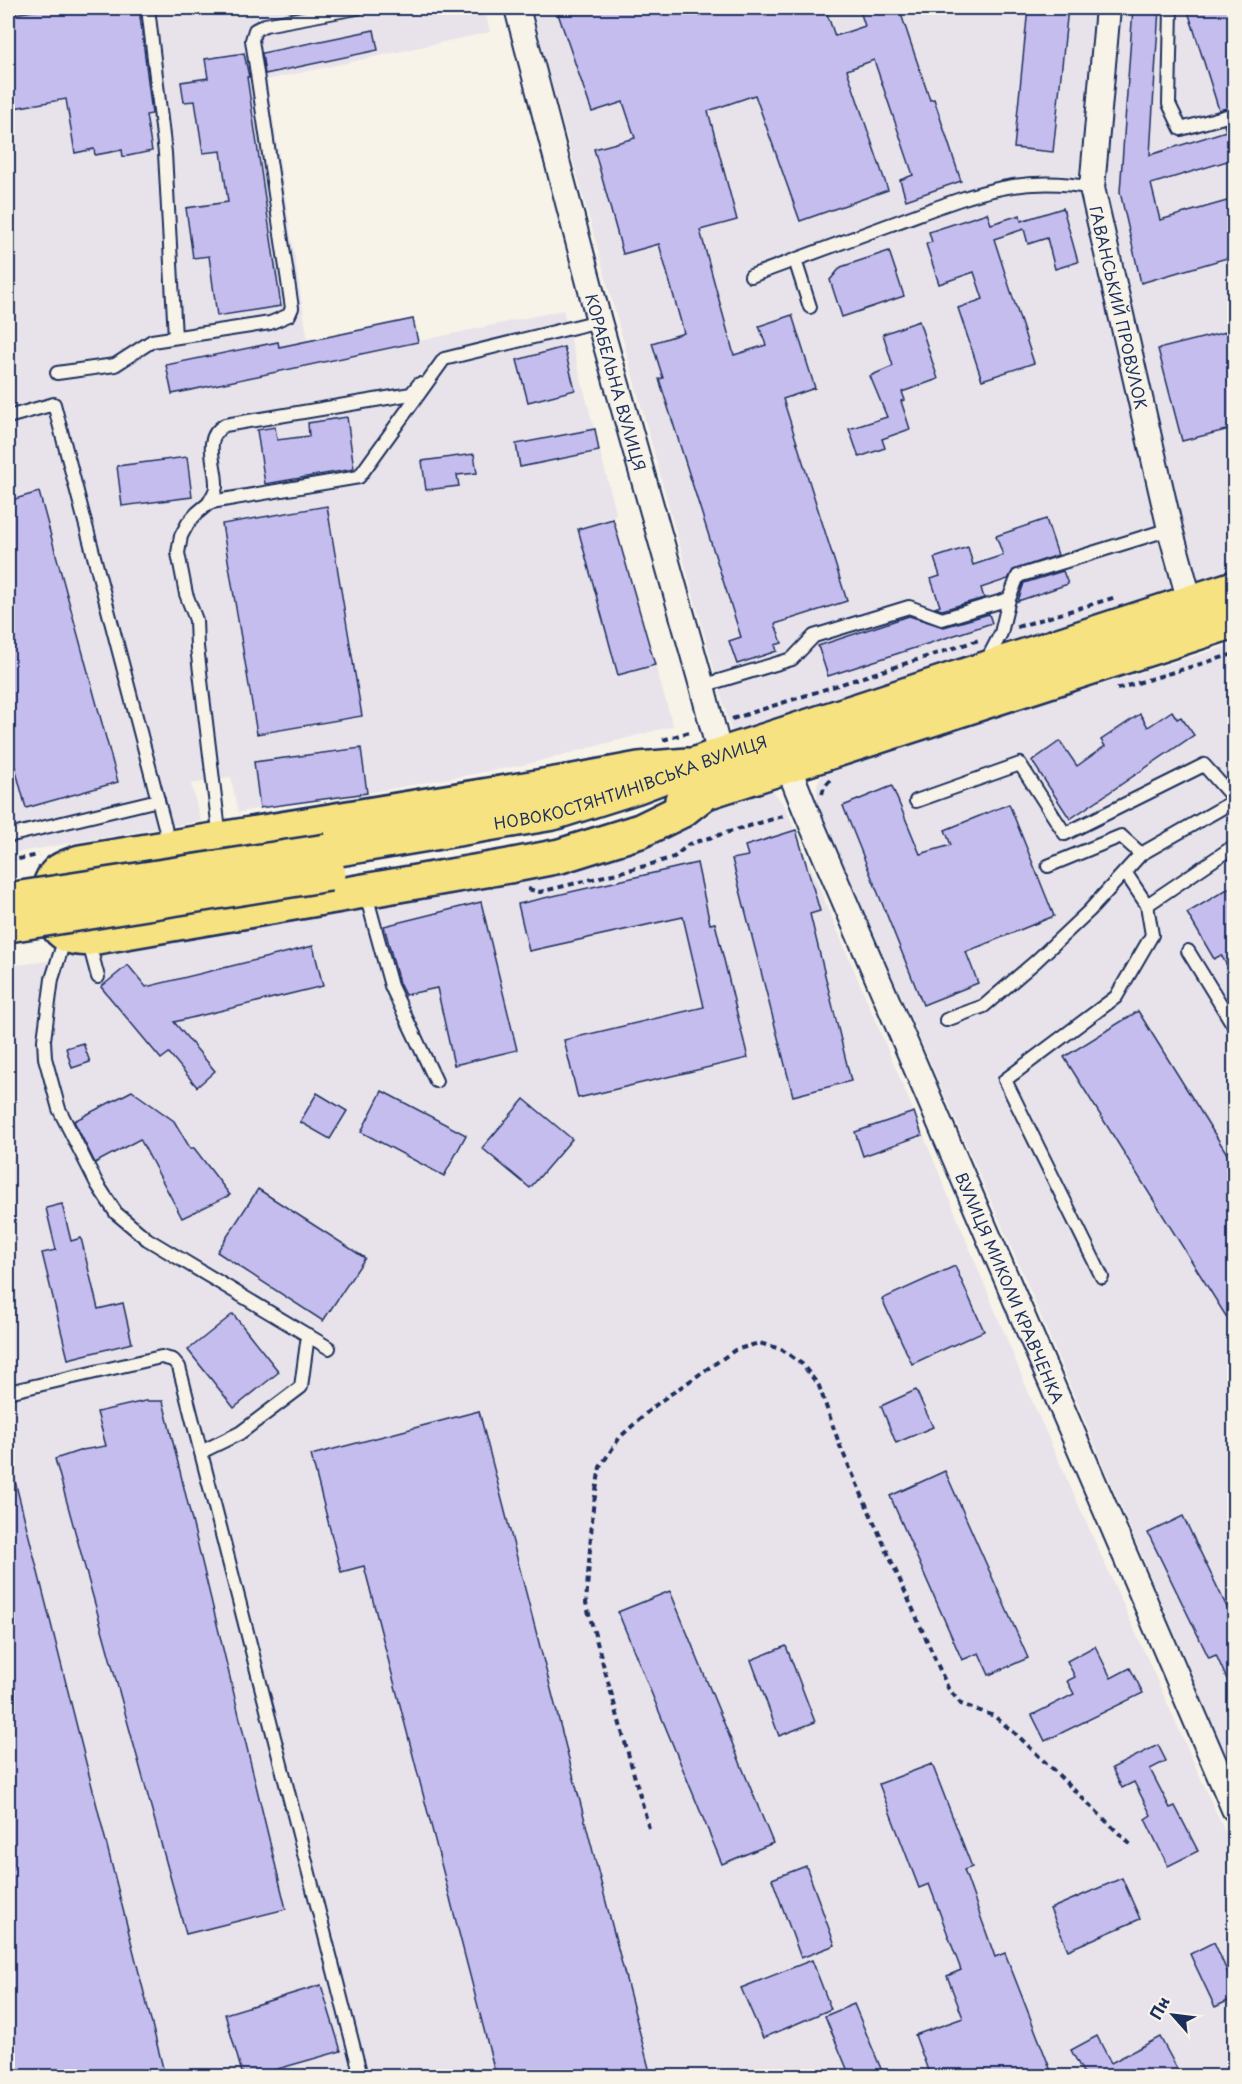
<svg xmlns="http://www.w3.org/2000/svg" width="1242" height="2084" font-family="'Playpen Sans',sans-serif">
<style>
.built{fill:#e8e3ea}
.building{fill:#c6bdef;stroke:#1b2f5e;stroke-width:1.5}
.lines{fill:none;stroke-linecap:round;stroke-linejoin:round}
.service-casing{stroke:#1b2f5e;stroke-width:16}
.minor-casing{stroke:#1b2f5e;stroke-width:28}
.primary-casing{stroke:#1b2f5e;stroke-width:38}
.path{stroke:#1b2f5e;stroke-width:4;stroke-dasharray:6 4.5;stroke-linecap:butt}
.service{stroke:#f7f3e8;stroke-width:12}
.minor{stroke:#f7f3e8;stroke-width:24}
.primary{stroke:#f7e281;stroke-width:33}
.primary-bridge-casing{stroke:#1b2f5e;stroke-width:38;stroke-linecap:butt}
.primary-bridge{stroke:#f7e281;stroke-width:33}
.labels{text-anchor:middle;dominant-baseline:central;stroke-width:4.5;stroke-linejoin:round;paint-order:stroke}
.street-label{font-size:16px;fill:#1b2f5e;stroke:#f7f3e8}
</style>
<rect width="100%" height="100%" fill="#f7f3e8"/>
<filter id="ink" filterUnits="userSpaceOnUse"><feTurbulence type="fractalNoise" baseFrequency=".0167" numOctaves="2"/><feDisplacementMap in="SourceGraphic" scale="12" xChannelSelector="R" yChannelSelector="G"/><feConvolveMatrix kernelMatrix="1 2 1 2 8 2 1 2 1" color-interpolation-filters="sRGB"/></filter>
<g filter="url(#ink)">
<g class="built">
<path d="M8,8H484L490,32L267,80L308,341L284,370L563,310L616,512L613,519L673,726L524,765L367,793L260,808L238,813L231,777L191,784L201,821L8,854Z"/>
<path d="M531,8H1234V570L731,731Z"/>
<path d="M1234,644V1775L1026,1281L817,804V784L821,776L833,767Z"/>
<path d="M760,786L774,792L785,806L914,1112L1032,1401L1234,1852V2076H8V966L49,961L501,878L642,849L708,817L717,805Z"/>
</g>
<g class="building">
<path d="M52,8H139L152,114L146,115L152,151L123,157L122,150L95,155L94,149L75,153L66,99L8,109V15Z"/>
<path d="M556,8H825L835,36L865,26L859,8H899L930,100L934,99L961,181L906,200L900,180L913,175L874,60L847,70L888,190L800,221L755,95L708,111L737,220L700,230L734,355L766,345L759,326L792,315L815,388L783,399L847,601L775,624L782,643L775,645L777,651L737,664L729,641L741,637L659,379L663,378L652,343L684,333L659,244L623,254L594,149L635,138L623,102L592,112Z"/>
<path d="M1028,8H1068L1053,152L1014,148Z"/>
<path d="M1133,8H1159L1150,155L1226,131L1224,125L1234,122V159L1151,184L1160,220L1234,199V256L1141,283L1120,192Z"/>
<path d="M1187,8H1234V106L1219,110Z"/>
<path d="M374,30L378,50L265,74L262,53Z"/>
<path d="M244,53L249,77H247L281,306L217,316L209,256L193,258L186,208L228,202L221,151L203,153L195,101L184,102L181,82L208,78L205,59Z"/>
<path d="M1063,208L1078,262L1055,269L1047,238L1028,244L1024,229L994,239L1034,363L982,380L958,308L983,299L974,272L939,284L926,244L932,242L929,232L987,213L991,224L1020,215L1021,221Z"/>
<path d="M889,251L904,296L842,317L830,280L841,267Z"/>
<path d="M413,319L418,342L172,394L166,365L278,342L279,347Z"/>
<path d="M919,321L938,379L902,392L905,400L901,401L910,429L882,439L885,448L859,457L849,429L887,417L870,376L893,366L883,334Z"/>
<path d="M1234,330V428L1182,441L1158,349Z"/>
<path d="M564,347L575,390L528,402L517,360Z"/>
<path d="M347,417L354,469L265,484L257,430L275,427L277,440L309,436L308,423Z"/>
<path d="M595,429L599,451L520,467L516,444Z"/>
<path d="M474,454L477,473L457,475L459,486L426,490L422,461Z"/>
<path d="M187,457L192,497L122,506L117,466Z"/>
<path d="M39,492L118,782L26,808L8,742V501Z"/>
<path d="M327,506L362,716L257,734L222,524Z"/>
<path d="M613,519L655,665L618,675L578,529Z"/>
<path d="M1046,519L1058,555L1013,570L1008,579L981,588L984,598L942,610L935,608L940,606L931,579L940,576L934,558L968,547L973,565L1003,555L996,536Z"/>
<path d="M1063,571L1068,584L1018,601L1024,583Z"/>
<path d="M989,614L992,623L828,676L818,646L909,616L944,627Z"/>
<path d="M1172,711L1177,719L1181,717L1194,735L1070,819L1032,761L1060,741L1077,766L1105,746L1101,740L1140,714L1148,727Z"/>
<path d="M361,748L367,793L260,808L254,762Z"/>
<path d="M892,786L920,854L951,845L945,830L1009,804L1054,916L966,952L978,983L923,1005L843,806Z"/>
<path d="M796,830L820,911L810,914L851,1081L793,1096L732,859L748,856L745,846Z"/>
<path d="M697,863L710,924L715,923L748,1058L578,1098L564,1040L704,1007L683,917L529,951L518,904Z"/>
<path d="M1234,885V978L1221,955L1214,959L1187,913Z"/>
<path d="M481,902L517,1050L454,1065L437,988L405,995L399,983L384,926Z"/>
<path d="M313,946L323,986L174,1022L215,1071L197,1087L169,1053L161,1059L101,987L128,965L146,987Z"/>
<path d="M1138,1011L1234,1165V1329L1064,1057Z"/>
<path d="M83,1043L90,1062L72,1068L66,1048Z"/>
<path d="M132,1091L174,1121L190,1148H194L230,1195L182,1218L140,1139L95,1163L74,1121Z"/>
<path d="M382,1091L466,1135L444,1176L361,1132Z"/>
<path d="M317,1093L347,1111L330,1139L300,1122Z"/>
<path d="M524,1099L572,1139L530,1188L482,1148Z"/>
<path d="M914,1112L922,1135L863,1156L855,1132Z"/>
<path d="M258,1189L365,1258L323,1321L217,1252Z"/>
<path d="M62,1204L71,1241L81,1238L98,1309L123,1303L132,1343L68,1359L42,1253L56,1250L46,1208Z"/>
<path d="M955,1266L984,1331L912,1364L882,1299Z"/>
<path d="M233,1314L279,1372L234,1408L188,1350Z"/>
<path d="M916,1390L933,1427L896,1443L881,1406Z"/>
<path d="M145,1401H163L286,1909L186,1934L55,1459L82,1450L106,1446L97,1412Z"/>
<path d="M479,1411L651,2076H496L364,1566L341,1572L311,1455Z"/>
<path d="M945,1471L1028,1658L989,1675L979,1653L962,1660L890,1496Z"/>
<path d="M8,1473H13L165,2076H8Z"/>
<path d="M1183,1516L1234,1622V1695L1216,1655L1209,1658L1148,1533Z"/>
<path d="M670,1591L773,1843L722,1864L618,1612Z"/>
<path d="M786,1646L815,1722L779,1736L751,1660Z"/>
<path d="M1095,1646L1111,1678L1130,1668L1143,1693L1045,1741L1032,1715L1074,1694L1067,1681L1075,1677L1067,1661Z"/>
<path d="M1158,1745L1166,1761L1150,1769L1170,1808L1175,1806L1198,1851L1168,1866L1145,1819L1151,1815L1134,1782L1122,1788L1112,1768Z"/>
<path d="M932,1764L972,1867L964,1870L995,1957L1005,1953L1053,2076H930L915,2035L963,2018L947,1976L961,1970L929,1884L919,1888L879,1784Z"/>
<path d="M806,1866L835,1945L801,1958L772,1879Z"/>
<path d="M1122,1878L1140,1919L1068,1950L1050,1909Z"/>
<path d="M1214,1942L1234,1987V1998L1215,2007L1190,1954Z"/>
<path d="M812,1960L831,2009L763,2038L741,1988Z"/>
<path d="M321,1985L341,2051L253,2076H243L225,2014Z"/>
<path d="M854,2004L884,2076H850L825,2016Z"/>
<path d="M1097,2036L1111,2063L1160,2037L1181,2076H1085L1071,2050Z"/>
</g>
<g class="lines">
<defs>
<g id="service">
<path d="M148,8L165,153L175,337"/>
<path d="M1171,8L1169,104L1181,129L1234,114"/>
<path d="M795,260L810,307"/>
<path d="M751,276C797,259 843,242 889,225C959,200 1015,172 1092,188"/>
<path d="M57,373L115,365L152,341L270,323L289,315L292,308L252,40L255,30L265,25L357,8"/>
<path d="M8,417L54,404L165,827L168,847"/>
<path d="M209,503C211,497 216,493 216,486C217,465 201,438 225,425L411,394L419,384"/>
<path d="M986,662L1001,633L1009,599"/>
<path d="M702,686L792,659L814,636L909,607L942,619L1009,599L1018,576L1170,529"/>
<path d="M916,801L1020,764L1065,834L1204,765L1234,799"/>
<path d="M8,836L158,800"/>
<path d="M220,839L197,647L196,620L186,594L178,553L181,536L188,523L197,513L209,503L217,501L359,477L444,359L599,321"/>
<path d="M1048,866L1121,836L1141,854"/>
<path d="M365,891L391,986L436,1081"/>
<path d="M1147,905L1234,846"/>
<path d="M66,935L52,979L44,1040L45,1058L59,1109L97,1184L116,1213L147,1239L329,1348"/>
<path d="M91,939V951L98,977"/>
<path d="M1188,951L1234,1026"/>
<path d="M946,1020L984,1006L1035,962L1089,911L1141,854L1234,801"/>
<path d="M1102,1277L1005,1080L1116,997L1152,935L1147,905L1125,872"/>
<path d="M8,1392L161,1357L173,1360L179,1367L361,2076"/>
<path d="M201,1452L240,1433L301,1387L308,1335"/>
</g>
<g id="minor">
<path id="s1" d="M517,8L599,321L702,686L720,755"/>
<path id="s2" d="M1108,8L1092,188L1170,529L1190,602"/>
<path id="s3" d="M788,766L805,809L1234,1809"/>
</g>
<g id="primary">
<path d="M688,765L639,769L574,781L80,862C73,865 64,867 58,872C41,888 47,924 67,935C75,939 82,939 91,938L509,866L560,856L640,831L681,811L704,793"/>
<path d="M682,800L1234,621"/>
<path id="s4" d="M327,851L553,813L635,787L720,755L1234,588"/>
</g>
</defs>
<use href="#service" class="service-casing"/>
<use href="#minor" class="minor-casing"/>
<use href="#primary" class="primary-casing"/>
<g class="path">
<path d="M1017,627L1116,597"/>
<path d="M1117,689L1234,654"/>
<path d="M732,719L982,639"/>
<path d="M663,740L693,731"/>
<path d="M822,794L824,787L830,780"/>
<path d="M8,861L39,855"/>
<path d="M528,889L540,892L645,866L674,857L689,844L786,815"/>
<path d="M649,1828L586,1603L593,1508L600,1467L620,1437L652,1408L665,1398L735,1350L759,1343L781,1349L802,1364L819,1386L840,1446L948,1688L961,1704L994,1716L1016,1734L1132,1846"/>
</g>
<use href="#service" class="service"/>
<use href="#minor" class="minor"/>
<use href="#primary" class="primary"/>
<defs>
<g id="primary-bridge">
<path d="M8,900L327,851"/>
<path d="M8,925L329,874"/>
</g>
</defs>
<use href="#primary-bridge" class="primary-bridge-casing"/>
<use href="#primary-bridge" class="primary-bridge"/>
</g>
</g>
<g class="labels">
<g class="street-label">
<text stroke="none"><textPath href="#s2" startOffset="303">ГАВАНСЬКИЙ ПРОВУЛОК</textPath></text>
<text stroke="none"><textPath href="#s1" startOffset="387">КОРАБЕЛЬНА ВУЛИЦЯ</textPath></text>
<text stroke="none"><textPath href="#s4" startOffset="312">НОВОКОСТЯНТИНІВСЬКА ВУЛИЦЯ</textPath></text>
<text stroke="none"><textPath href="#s3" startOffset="567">ВУЛИЦЯ МИКОЛИ КРАВЧЕНКА</textPath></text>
</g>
</g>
<rect width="1242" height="2084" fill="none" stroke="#f7f3e8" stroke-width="30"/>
<rect x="15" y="15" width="1212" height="2054" fill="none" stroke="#1b2f5e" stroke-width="2" filter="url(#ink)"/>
<g transform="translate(1173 2015) rotate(298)" stroke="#f7f3e8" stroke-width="4.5" paint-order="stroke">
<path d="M0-4.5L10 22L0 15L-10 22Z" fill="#1b2f5e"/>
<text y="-9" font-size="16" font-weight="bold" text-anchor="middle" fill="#1b2f5e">Пн</text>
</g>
</svg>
